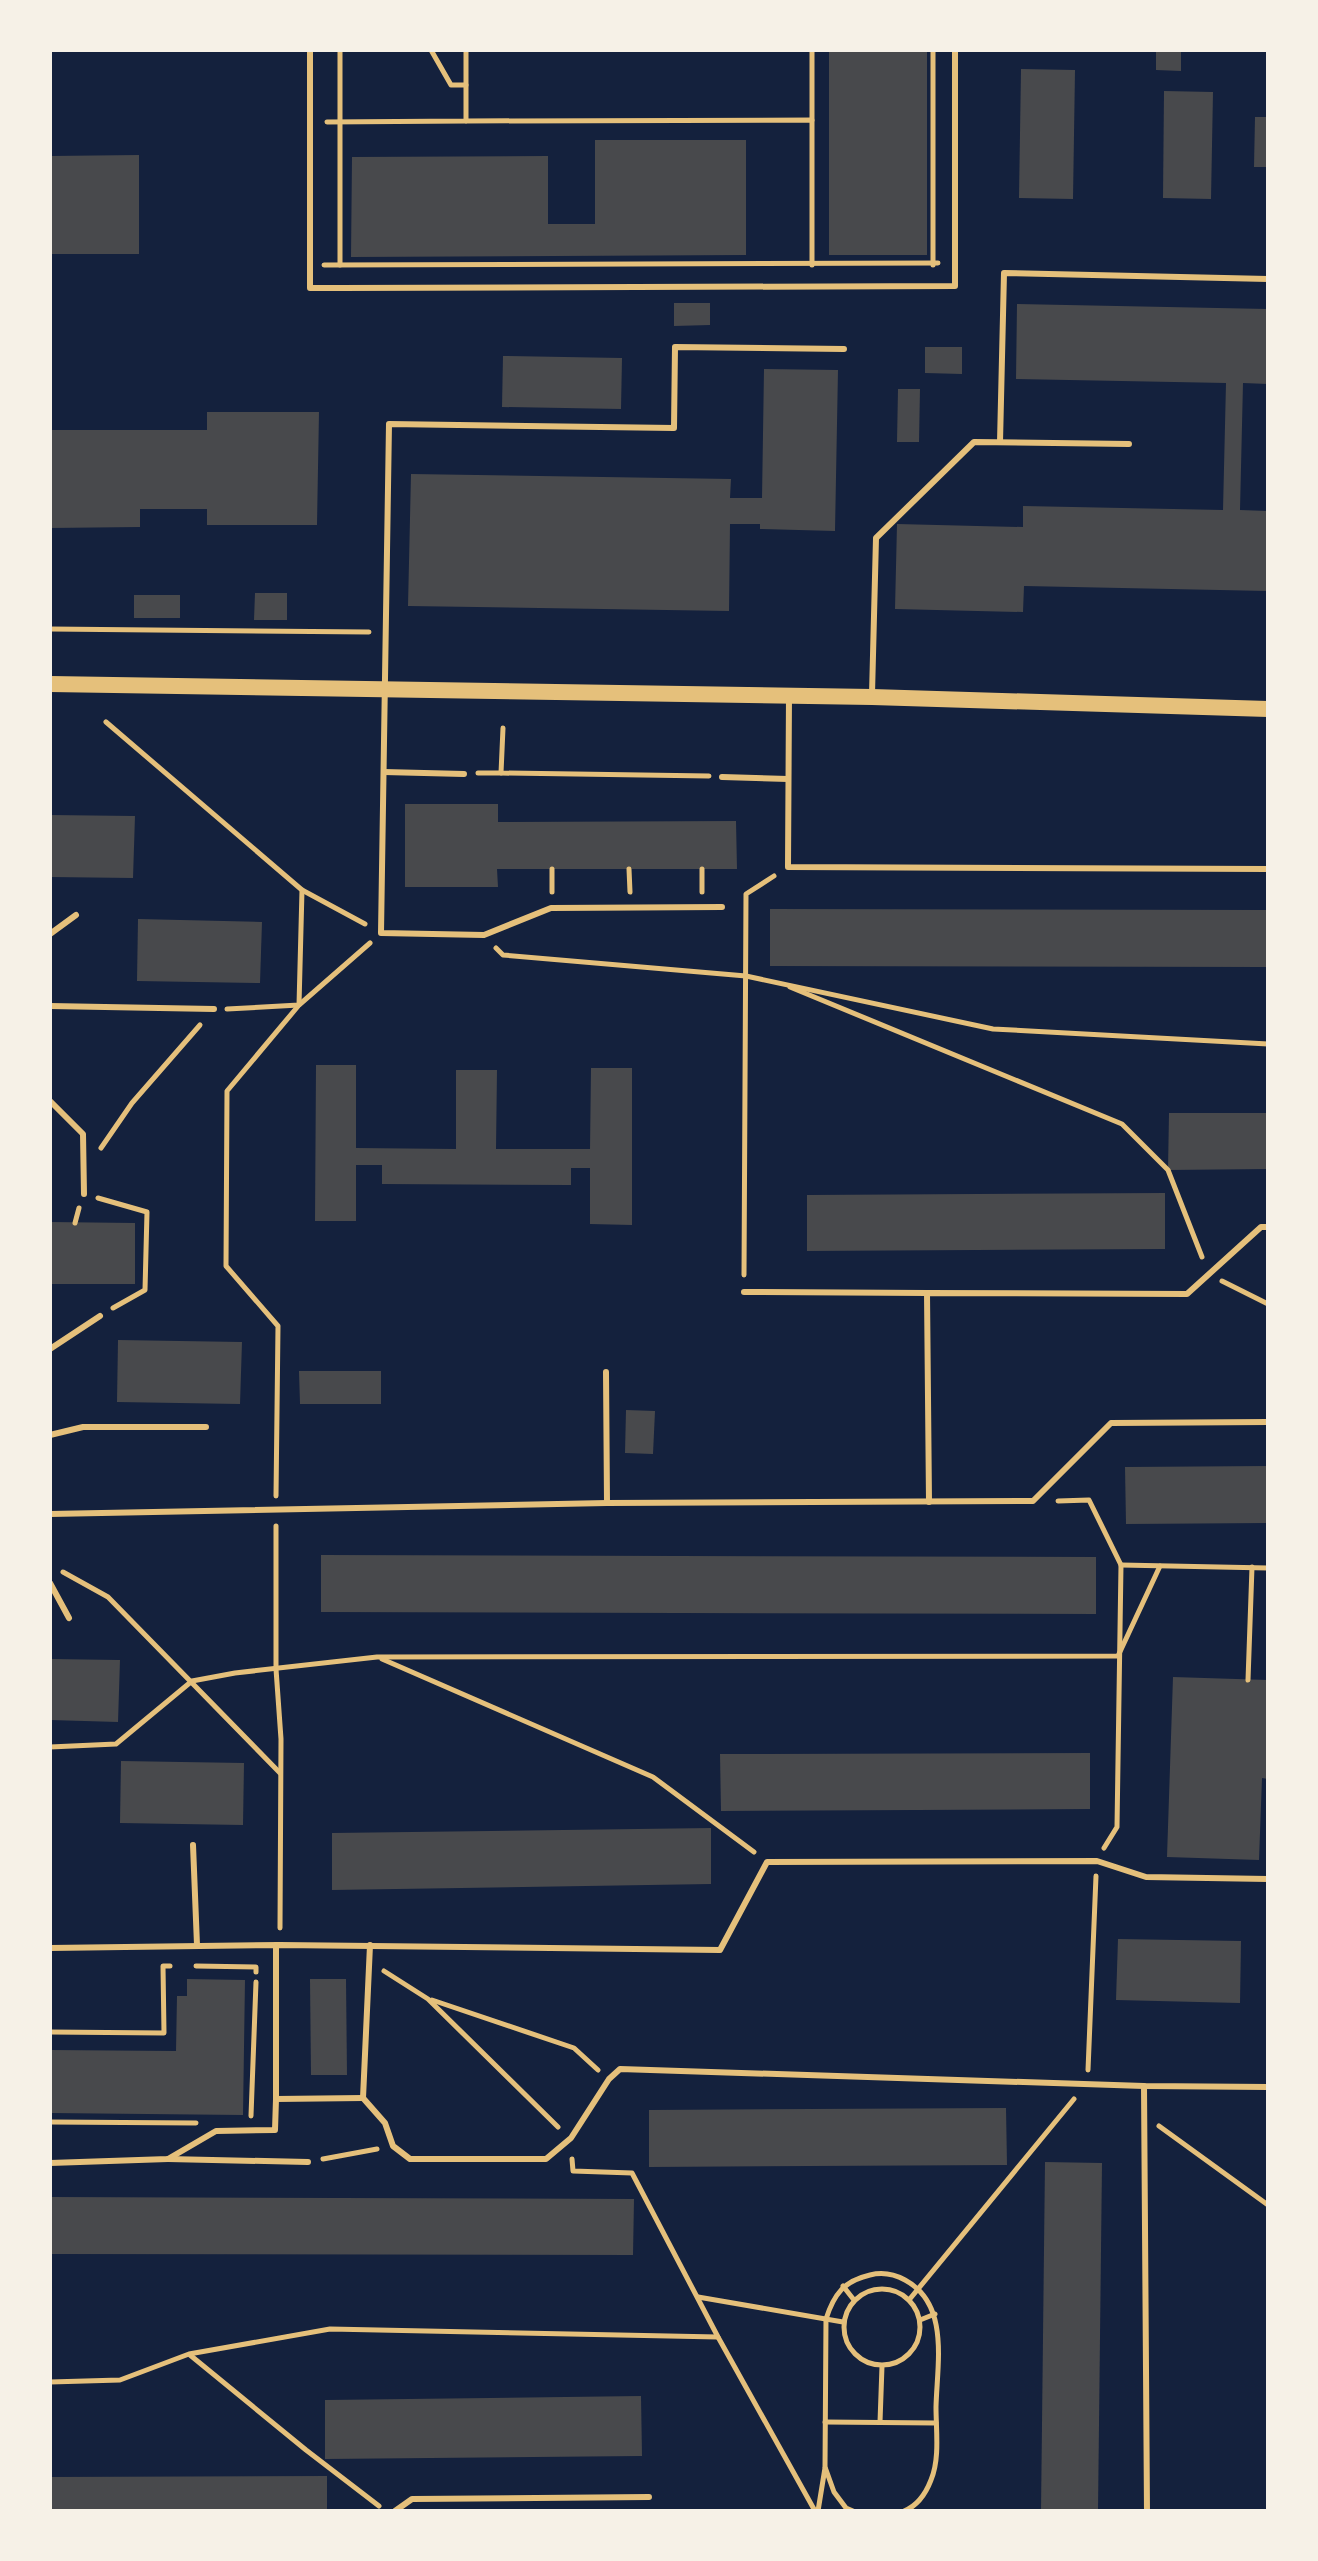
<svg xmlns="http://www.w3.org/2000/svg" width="1318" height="2561" font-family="'PT Sans Narrow',sans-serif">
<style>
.building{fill:#48494c}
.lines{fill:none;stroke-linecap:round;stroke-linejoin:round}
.path{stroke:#e5c07b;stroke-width:5}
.service{stroke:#e5c07b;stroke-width:6}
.secondary{stroke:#e5c07b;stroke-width:16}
</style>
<rect width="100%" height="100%" fill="#14213d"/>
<g class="building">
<rect x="829" y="50" width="98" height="205"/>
<path d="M1156,50H1181V71L1156,70Z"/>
<path d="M1021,69L1075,70L1073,199L1019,198Z"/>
<path d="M1164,91L1213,92L1211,199L1163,198Z"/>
<path d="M1255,117H1268V167H1254Z"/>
<path d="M595,140H746V255L351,257L352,157L548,156V224H595Z"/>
<path d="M139,155V254H50V156Z"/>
<path d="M674,303H710V325L674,326Z"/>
<path d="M1017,304L1268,309V384L1243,383L1240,510L1268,511V591L1024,586L1023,612L895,609L897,524L1023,527V506L1223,510L1226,383L1016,379Z"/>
<path d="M925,347H962V374L925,373Z"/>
<path d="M503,356L622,358L621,409L502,407Z"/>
<path d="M764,369L838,370L835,531L760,529V524H730L729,611L408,606L411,474L731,479L730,498H762Z"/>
<path d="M898,389H920L919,442H897Z"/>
<path d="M207,412H319L317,525H207V509H140V527L50,528V430H207Z"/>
<path d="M255,593H287V620H254Z"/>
<rect x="134" y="595" width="46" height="23"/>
<path d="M405,804H498V822L736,821L737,869H497L498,887H405Z"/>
<path d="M50,815L135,816L133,878L50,877Z"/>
<path d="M770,909L1268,910V967L770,966Z"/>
<path d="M138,919L262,922L260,983L137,981Z"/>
<path d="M316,1065H356V1148L456,1149V1070H497L496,1149H590L591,1068H632V1225L590,1224V1168H571V1185L382,1184V1165H356V1221H315Z"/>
<path d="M1169,1113H1268V1169L1168,1170Z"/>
<path d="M1165,1193V1249L807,1251V1195Z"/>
<path d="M50,1222L135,1223V1284H50Z"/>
<path d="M118,1340L242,1342L240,1404L117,1402Z"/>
<path d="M299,1371H381V1404H300Z"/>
<path d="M626,1410L655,1411L653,1454L625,1453Z"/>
<path d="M1268,1466V1523L1126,1524L1125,1467Z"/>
<path d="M321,1555L1096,1557V1614L321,1612Z"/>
<path d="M50,1659L120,1660L118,1722L50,1720Z"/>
<path d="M1173,1677L1268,1680V1779L1262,1778L1259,1860L1167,1857Z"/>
<path d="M1090,1753V1809L721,1811L720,1754Z"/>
<path d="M121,1761L244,1763L243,1825L120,1823Z"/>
<path d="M711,1828V1884L332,1890V1833Z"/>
<path d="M1118,1939L1241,1941L1240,2003L1116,2000Z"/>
<path d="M187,1979L245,1980L243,2115L50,2113V2050L176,2051L177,1996H187Z"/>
<path d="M310,1979H346L347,2075H311Z"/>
<path d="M1006,2108L1007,2165L649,2167V2110Z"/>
<path d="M1045,2162L1102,2163L1098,2511H1041Z"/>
<path d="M50,2197L634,2199L633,2255L50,2254Z"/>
<path d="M641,2396L642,2456L325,2459V2400Z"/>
<path d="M327,2476V2511H50V2477Z"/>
</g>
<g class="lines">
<g class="path">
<path d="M340,50V265"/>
<path d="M431,50L451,85H466"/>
<path d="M812,50V120"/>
<path d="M933,50V265"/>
<path d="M466,121L812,120V265"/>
<path d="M327,122L466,121V50"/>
<path d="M324,265L938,263"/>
<path d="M50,629L369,632"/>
<path d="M106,722L302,890L299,1005L227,1009"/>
<path d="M503,728L501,773L709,776"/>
<path d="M478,773H501"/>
<path d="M629,869L630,892"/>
<path d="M702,869V892"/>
<path d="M302,890L365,924"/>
<path d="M552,892V869"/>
<path d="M496,948L503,955L746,976L993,1029L1268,1044"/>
<path d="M790,987L1122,1124L1168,1170L1202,1257"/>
<path d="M101,1148L132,1103L200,1025"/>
<path d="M98,1198L147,1212L145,1290L113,1308"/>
<path d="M75,1223L79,1208"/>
<path d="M744,1275L746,894L774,876"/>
<path d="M1222,1281L1268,1304"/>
<path d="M276,1496L278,1326L226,1266L227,1091L299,1005L370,943"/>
<path d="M1058,1501L1089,1500L1121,1565L1117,1827L1104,1848"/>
<path d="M276,1526V1669L281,1739L280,1928"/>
<path d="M1121,1565L1268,1568"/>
<path d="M63,1572L108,1597L280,1773"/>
<path d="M382,1659L653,1777L754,1852"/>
<path d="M1248,1680L1252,1567"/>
<path d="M50,1747L116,1744L192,1681L235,1673L377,1657L1118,1656L1160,1566"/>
<path d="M196,1966L256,1967V1972"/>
<path d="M384,1971L428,1999L558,2127"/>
<path d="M432,2000L574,2048L598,2070"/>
<path d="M50,2032L164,2033L163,1966H170"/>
<path d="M1088,2070L1096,1876"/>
<path d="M251,2116L256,1982"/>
<path d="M50,2122L196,2123"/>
<path d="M1159,2126L1268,2205"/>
<path d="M323,2159L377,2149"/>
<path d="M572,2159L573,2171L632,2173L718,2337L815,2511"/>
<path d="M843,2286L854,2300"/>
<circle cx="882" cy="2327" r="38"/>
<path d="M698,2297L843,2322"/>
<path d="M909,2300L1074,2099"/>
<path d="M920,2320L935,2314"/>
<path d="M190,2355L306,2450L379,2506"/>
<path d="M50,2382L120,2380L189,2354L330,2329L718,2337"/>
<path d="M825,2422L936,2423"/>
<path d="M880,2422L882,2366"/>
<path d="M818,2511L825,2468"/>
<path d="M853,2511L846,2508L834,2492L825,2467L826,2319C834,2294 844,2281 870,2275C882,2272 894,2274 905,2280C950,2304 937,2364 936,2407C936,2430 940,2459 931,2480C926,2493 917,2506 904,2511"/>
</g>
<g class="service">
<path d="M310,50V288H340L955,286V50"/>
<path d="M1000,442L1004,273L1268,279"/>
<path d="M872,694L876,538L974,442L1129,444"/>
<path d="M789,696L788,867L1268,869"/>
<path d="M384,772L464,774"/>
<path d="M722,777L788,779"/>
<path d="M722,907L551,908L484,935L381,933L389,424L674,428L675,347L844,349"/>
<path d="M50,934L76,915"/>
<path d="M50,1006L214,1009"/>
<path d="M50,1101L83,1134L84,1194"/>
<path d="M744,1292L927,1293"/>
<path d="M50,1349L100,1316"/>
<path d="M606,1372L607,1503"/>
<path d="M50,1435L83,1427H206"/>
<path d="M929,1502L927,1293L1187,1294L1261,1227H1268"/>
<path d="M50,1514L607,1503L1033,1501L1111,1423L1268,1422"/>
<path d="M50,1583L69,1618"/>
<path d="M193,1845L197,1945"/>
<path d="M370,1945L363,2098L385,2123L393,2146L410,2159H546L571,2138L609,2079L620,2069L1144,2086L1268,2087"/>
<path d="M50,1948L280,1945L720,1950L767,1862L1097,1861L1146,1877L1268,1879"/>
<path d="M1144,2086L1147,2511"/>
<path d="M276,2099V1945"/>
<path d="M168,2159L308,2162"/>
<path d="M50,2163L168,2159L216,2131L275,2130L276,2099L363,2098"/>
<path d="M395,2511L412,2499L649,2497"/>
</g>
<path class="secondary" d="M50,684L872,697L1268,709"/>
</g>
<rect width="1318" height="2561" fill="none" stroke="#f6f1e7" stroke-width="104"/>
</svg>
